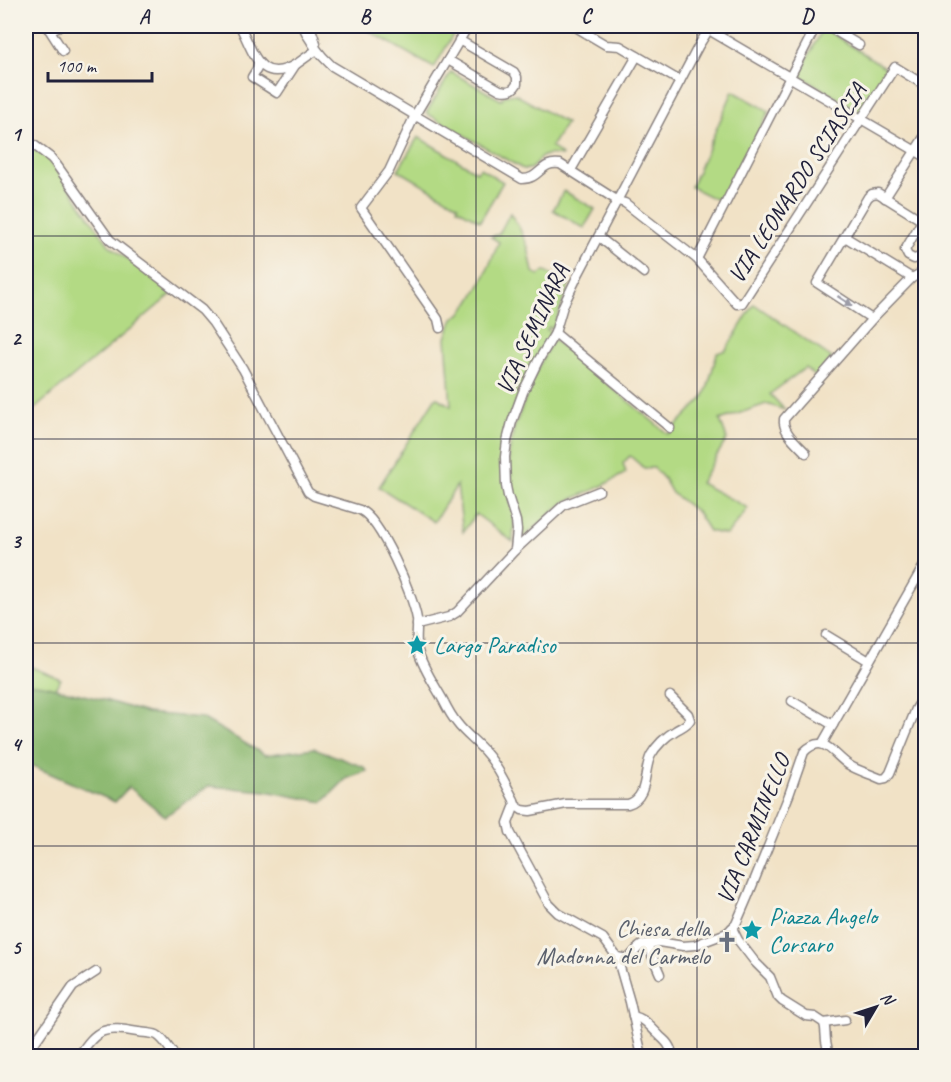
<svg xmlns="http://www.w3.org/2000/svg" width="951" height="1082" font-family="Caveat,sans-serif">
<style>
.green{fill:#b3da84;stroke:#6a7e60;stroke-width:1.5}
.forest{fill:#8eba72;stroke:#586e56;stroke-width:1.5}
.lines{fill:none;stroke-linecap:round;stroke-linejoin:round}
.street-casing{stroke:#8a8280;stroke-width:11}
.street{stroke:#fff;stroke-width:8}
.oneway{fill:#9c9ca7}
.grid{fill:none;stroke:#22223b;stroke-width:1.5;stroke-opacity:0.55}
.labels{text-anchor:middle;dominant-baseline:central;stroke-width:6;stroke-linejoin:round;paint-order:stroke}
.street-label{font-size:24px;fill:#22223b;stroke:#f7f3e8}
.culture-label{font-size:24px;fill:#0d838f;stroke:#f7f3e8;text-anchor:start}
.worship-label{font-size:24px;fill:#5b616d;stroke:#f7f3e8;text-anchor:end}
.neatline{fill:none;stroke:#22223b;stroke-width:2}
.grid-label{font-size:20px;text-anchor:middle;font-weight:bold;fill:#22223b}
</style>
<rect width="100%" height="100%" fill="#f7f3e8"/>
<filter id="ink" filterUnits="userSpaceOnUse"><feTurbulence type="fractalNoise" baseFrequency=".0167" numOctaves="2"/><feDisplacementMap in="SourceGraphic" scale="12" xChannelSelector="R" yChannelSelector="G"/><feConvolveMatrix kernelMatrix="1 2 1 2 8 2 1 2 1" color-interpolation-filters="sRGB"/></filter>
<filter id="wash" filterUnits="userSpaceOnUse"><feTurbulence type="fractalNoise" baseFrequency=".008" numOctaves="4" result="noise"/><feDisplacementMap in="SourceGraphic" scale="24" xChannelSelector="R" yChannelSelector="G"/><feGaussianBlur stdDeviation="1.35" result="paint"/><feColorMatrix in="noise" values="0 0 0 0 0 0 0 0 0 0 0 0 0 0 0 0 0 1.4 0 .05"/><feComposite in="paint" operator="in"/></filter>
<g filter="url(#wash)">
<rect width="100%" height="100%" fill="#f1e2c6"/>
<g class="green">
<path d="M360,26H458L434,68Z"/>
<path d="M823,28L888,69L861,112L799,75Z"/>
<path d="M451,72L501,100L504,96L515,94L566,123L551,147L562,155L561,156C557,155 550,154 546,155C534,158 536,174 521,168L426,113Z"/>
<path d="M733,91L769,111L723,203L691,187Z"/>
<path d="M418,137L477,172L480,168L503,182L480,221L457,208L458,205L398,170Z"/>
<path d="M26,143L49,160L62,177L109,245L173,293L26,416Z"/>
<path d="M564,191L595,209L584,228L553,210Z"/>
<path d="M510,213L519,227L528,247L533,272L539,275L545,271L569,285L553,329L549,327L547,330L551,332L523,386L518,387L516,391L519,396L506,427L502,457L514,521L513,542L476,514L463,532L457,485L434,522L379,487L436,397L451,406L446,338L453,318L460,314L470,302L483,280L499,242L491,237L499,234Z"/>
<path d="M754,304L832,358L816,377L805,368L770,394L785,410L766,404L720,420L727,439L700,483L748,508L727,535L709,531L697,512L672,493L664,479L654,468H644L630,456L623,463L626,473L598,488L565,502L518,542L521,520L510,494L509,453L514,428L535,374L553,339L668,434L703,398L708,386L717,353L726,350Z"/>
<path d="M26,665L61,679L55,688L26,683Z"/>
</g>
<path class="forest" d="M26,683L43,685L108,701L147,713L202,718L265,755L314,748L364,767L367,771L346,779L323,802L265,791L209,786L165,816L129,787L115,802L26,763Z"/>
</g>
<g filter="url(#ink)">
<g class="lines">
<defs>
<g id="street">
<path d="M47,26L63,51"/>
<path d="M240,26C254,53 260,87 298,63C304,59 310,54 317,50"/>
<path d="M303,26C309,41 320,55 332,66L522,179C541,179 540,161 560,164L618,201L625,203L697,259L737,304L742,303L895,67L926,86"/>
<path d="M310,26L316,43"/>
<path d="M574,26L606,45L620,46L680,81"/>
<path d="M702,26L926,157"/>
<path d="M827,26L859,45"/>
<path d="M921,27L922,26"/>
<path d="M50,30L60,26"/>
<path d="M448,60L500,90C508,92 513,91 517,84V77L514,72L459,40"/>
<path d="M258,62L257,69L252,77L277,93L296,64"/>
<path d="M26,139L51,158L56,164L110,240L202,310L213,323L243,369L308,492L314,496L360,510C381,520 413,595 417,619C418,629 415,640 418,651C423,668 434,684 443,700C447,708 451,716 457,723C465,734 477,742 486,753C498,766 506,785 514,800L515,805L508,823L510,832L549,904L558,913L603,938L617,957L630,1002L642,1056"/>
<path d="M571,170L637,56"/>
<path d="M885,198L926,134"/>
<path d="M922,221L905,250L908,256L914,259L926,255"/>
<path d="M599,237L644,273"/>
<path d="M845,237L912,278"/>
<path d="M697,259L816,26"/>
<path d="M872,319L817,283L868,197L872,194L878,193L926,223"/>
<path d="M440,328L438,319L361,208L389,171L415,115L468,26"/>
<path d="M555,333L670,428"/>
<path d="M806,453C798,444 782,432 784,419L872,319L912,278L926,270"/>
<path d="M515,550L564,505L599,491"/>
<path d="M417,625L449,617L457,612L515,550L517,530L516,521L508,496L506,486L505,457L507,441L512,422L523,392L538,361L555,333L563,306L578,275L699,45L711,26"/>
<path d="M826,635L869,661"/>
<path d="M792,701L833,725"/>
<path d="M822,744L926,562"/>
<path d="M515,805L522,810L530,811L566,804H628C649,798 643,770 651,755C656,746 666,736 675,731C681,727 686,726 690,720L688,714L670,696"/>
<path d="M732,928L738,940L755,962L770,977L778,997L782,1001L806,1016L815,1017L824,1023L825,1028L826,1041L829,1056"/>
<path d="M647,944L660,974"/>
<path d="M617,957L628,959L638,948L642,945L659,942L683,946L695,945L727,933L736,924L748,896L789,795L804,752C824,732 833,755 849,765C858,771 871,774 881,779L886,778L890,773L916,709L926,693"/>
<path d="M633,1016C646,1019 649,1026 658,1034C664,1041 667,1040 671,1050"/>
<path d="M824,1023L845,1020"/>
<path d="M26,1055L73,987L96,972"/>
<path d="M79,1056C97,1028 105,1026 138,1032C144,1033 152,1033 157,1035C164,1039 170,1050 175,1056"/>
</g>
</defs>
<use href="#street" class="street-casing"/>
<use href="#street" class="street"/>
</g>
<defs><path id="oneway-solid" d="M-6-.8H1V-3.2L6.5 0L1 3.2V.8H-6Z" transform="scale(1.5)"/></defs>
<use class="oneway" href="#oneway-solid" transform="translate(845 301) rotate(33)"/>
</g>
<path class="grid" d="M254,26V1056M476,26V1056M697,26V1056M26,236H926M26,439H926M26,643H926M26,846H926"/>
<defs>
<symbol id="sight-bare" viewBox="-9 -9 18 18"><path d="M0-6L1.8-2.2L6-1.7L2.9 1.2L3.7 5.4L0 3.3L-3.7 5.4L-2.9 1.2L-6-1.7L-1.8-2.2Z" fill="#0f9aa8" stroke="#f7f3e8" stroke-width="2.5" paint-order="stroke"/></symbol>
<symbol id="church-bare" viewBox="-9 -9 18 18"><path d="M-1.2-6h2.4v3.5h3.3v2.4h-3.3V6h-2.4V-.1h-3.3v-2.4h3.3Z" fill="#6b7280" stroke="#f7f3e8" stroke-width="2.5" paint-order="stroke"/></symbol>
</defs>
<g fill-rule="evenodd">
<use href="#sight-bare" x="402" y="630" width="30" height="30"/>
<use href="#sight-bare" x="737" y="915" width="30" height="30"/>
<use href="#church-bare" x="712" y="927" width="30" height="30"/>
</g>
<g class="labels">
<g class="street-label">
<text transform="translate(797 183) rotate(-57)">VIA LEONARDO SCIASCIA</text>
<text transform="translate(532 329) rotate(-65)">VIA SEMINARA</text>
<text transform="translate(753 829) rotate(-68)">VIA CARMINELLO</text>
</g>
<g class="culture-label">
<text x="434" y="645">Largo Paradiso</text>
<text x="769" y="916">Piazza Angelo<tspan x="769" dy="28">Corsaro</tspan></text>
</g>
<g class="worship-label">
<text x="710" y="928">Chiesa della<tspan x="710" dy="28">Madonna del Carmelo</tspan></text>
</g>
</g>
<rect width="951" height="1082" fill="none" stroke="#f7f3e8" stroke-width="66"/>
<g transform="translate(876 1007) rotate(51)" stroke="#f7f3e8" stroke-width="4.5" paint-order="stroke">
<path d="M0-4.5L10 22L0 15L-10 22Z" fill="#22223b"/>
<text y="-9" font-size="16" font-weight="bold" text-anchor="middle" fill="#22223b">N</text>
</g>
<path d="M48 72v9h104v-9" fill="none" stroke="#22223b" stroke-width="3"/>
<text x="57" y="72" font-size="18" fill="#22223b" stroke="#f7f3e8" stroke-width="4.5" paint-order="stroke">100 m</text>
<rect x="33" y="33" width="885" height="1016" class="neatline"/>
<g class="grid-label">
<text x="144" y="23">A</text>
<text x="365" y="23">B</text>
<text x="586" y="23">C</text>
<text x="807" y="23">D</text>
<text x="16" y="141">1</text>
<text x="16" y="345">2</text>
<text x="16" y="548">3</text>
<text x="16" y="751">4</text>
<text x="16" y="954">5</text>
</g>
</svg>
